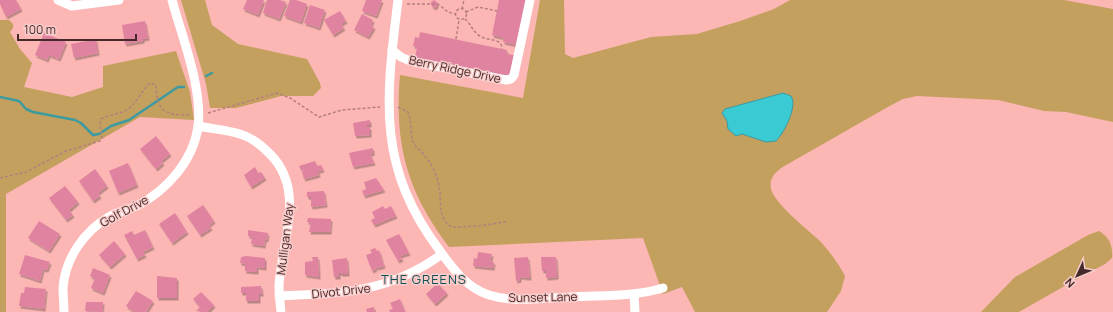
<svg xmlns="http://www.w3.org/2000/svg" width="1113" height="312" font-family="Manrope,sans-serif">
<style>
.green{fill:#c4a05e}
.water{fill:#3acad3;stroke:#3d9aa0}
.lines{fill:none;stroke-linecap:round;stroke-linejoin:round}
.stream{stroke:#3d9aa0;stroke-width:2.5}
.building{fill:#e083a0;filter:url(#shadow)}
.path{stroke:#b57f7e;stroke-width:1.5;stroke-dasharray:3 2;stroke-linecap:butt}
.minor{stroke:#fff;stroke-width:9}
.labels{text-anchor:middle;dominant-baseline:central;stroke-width:3;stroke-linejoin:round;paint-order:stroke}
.street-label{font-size:12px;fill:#442928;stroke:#f7ccca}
.neighbourhood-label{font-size:13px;letter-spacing:1px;fill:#104f52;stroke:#f7ccca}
</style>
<defs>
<filter id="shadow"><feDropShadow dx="1.5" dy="2.5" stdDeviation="0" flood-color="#0004"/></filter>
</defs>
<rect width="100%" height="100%" fill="#fcb6b4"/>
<g class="green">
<path d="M181,0H205L212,25L238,44L307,59L320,83L321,88L313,96H281L236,108H210L206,84Z"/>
<path d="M540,0H564L565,54L573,58L651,37L697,34L740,21L774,9L790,0H1064L1113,9V122L1066,112L1044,111L998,100L917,96L903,99L886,108L781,168C774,174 769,179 771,189C774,203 808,230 820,241C829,251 839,264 845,276L841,291L827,312H695L682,287L663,294L643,238L449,247C407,192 394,144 400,75L523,98Z"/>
<path d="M0,20H9L13,24V28L10,32L20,49L32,63L24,87L72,97L103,87V66L176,51L190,92L194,120L140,117L6,194V312H0Z"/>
<path d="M1099,231C1110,237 1113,247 1112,258L1105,264L1068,284L1019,312H981L1015,277L1088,235Z"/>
</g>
<path class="water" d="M783,93L791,96C798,106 784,133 776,141L766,142L742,134L736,136L728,129L727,121L722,113L725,109Z"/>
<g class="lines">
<g class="stream">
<path d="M206,76L212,73"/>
<path d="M0,97L19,101L26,109L33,112L75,120L81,123L93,135L99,134L111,126L129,120L178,87H184"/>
</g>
</g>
<g class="building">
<path d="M0,0H16L21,9L6,17L0,4Z"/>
<path d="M247,0H264L258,15L243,9Z"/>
<path d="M267,0H280L286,2L279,19L263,13Z"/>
<path d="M290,0H296L307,4L301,22L284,16Z"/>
<path d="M366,0H382L376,16L362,11Z"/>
<path d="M434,0L437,2V6L434,8L431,5V2Z"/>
<path d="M499,0H526L517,45L503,42L504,38L492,35Z"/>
<path d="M310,5L325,10L319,28L304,23Z"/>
<path d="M340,11L346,21L341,24L344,28L333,35L324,20Z"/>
<path d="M362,14L373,20L371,25L374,27L368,37L354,30Z"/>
<path d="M145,21L148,38L143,39V41L125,44L122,25Z"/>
<path d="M420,32L507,50L506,54L514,55L510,78L415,58L417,47L413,46L415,37L419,38Z"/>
<path d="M44,33L66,42L59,59L49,55L47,60L35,55Z"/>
<path d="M96,39L98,53L74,58L71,44Z"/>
<path d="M370,120V125H367V127H370V135L355,136L353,123Z"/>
<path d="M156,136L170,154L161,161L163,163L156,169L140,149Z"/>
<path d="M373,148V153L370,154L374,163L353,167L349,153Z"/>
<path d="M315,161L317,166L321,165L323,170L318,171L319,175L304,179L302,172L305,171L301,170L299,166Z"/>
<path d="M128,163L137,185L118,193L109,171Z"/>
<path d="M255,167L258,173L261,172L265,178L251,187L244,175Z"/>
<path d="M95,169L107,186L98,193L100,196L93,201L79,181Z"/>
<path d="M376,178L384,190L364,196L362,191L366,189L364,182Z"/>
<path d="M65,186L78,202L69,210L73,215L66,220L49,198Z"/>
<path d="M324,191L326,205L311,207V197H307V192Z"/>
<path d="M203,205L214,221L209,225L211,228L200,235L187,216Z"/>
<path d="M383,206L385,209L391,206L396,216L374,225L371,220L375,218L372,212Z"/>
<path d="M175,213L187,232L172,243L159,224Z"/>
<path d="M308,218L331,219L330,232H309L311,223L307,222Z"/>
<path d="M39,221L60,234L49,251L28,238Z"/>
<path d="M145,230L153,247L143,252L145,255L137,259L124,235L132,231L134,235Z"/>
<path d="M248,230L268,233L267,240L265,239L264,246L251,244L252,237L248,236Z"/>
<path d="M399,234L409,253L400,256L402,259L398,261L386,240Z"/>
<path d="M114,241L125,254L110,267L99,255Z"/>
<path d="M375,248L377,251L379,250L384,266L377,268L375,266L376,269L372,271L366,255L372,253L370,250Z"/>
<path d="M478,252L492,254L490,262H494L493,268L473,266L474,258L477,259Z"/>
<path d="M25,255L50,262L47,270L43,269L40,281L19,274Z"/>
<path d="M246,256L265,258V268L257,267V272L245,271V264L240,263L241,257Z"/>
<path d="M312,257H318L319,277L305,275V262L313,261Z"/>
<path d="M528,257L530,278L520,277V280L516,281L514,258Z"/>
<path d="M541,257H556L557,277L546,278V271H542Z"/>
<path d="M347,258L348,274H341V273H339V277H334L332,260Z"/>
<path d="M93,268L110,275L103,293L91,288L95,278L90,276Z"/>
<path d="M157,276L177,278V298H157Z"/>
<path d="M438,283L441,286L439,289L440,290L442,288L447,293L435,304L426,294Z"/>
<path d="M261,286L262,294H259V301H246V293H241V287Z"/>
<path d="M25,287L46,289L44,309L19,306L21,293H24Z"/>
<path d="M136,291L153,301L146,312H135L126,306Z"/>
<path d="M201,292L214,305L207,312L196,311L200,307L193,299Z"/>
<path d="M400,299L405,312H390L389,310L393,309L390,303Z"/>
<path d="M86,302H103L102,312L85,311Z"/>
<path d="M374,307L375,312H367L366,309Z"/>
</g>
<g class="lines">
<g class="path">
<path d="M407,4H438L448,12L455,14"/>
<circle cx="461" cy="14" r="5.5"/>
<path d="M462,9L464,0"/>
<path d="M466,12L478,7L497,11"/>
<path d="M465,19C471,24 473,33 482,37C489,41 502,38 502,49"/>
<path d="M456,39L459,20"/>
<path d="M398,107L408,112C412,122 410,133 413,142C415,147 422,151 425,156C432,164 437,176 439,186C442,199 437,217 450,226C455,229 500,224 507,221"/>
<path d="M208,113L277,93L290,98L319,117L342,110L380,107"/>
<path d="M0,178L26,172L66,151L100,141L102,138L100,126L101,119C110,114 120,115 128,109C137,103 141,91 150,83L156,85C157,112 164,115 190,115"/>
<path d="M0,311V312"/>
</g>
<g class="minor">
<path d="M58,0L72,6L119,0"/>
<path d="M398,0C386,99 376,166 440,251C453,269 467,288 489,295C514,303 544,298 570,297C601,295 633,297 663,288"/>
<path d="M392,50L401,57L410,61L506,80L511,79L514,75L530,0"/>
<path d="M198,126C212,129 227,130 240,134C251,137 262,146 270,154C306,190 282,241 279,285C279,294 280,303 281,312"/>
<path d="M634,294L635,312"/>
<path d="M279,296C343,293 389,293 442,254"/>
<path d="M64,312C64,304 63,296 63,288C65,259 84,231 109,217C118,211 128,210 137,206C167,190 193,161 198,127C203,89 182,37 172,0"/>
</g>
</g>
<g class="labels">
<g class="street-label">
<text transform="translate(455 69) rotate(12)">Berry Ridge Drive</text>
<text transform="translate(124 211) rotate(-28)">Golf Drive</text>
<text transform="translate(285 239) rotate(-83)">Mulligan Way</text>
<text transform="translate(341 291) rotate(-6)">Divot Drive</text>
<text transform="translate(543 297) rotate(-1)">Sunset Lane</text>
</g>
<g class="neighbourhood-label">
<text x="424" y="279">THE GREENS</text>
</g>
</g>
<g transform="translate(1077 276) rotate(226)" stroke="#f7ccca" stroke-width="3" paint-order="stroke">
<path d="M0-3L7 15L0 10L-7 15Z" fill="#442928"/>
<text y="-6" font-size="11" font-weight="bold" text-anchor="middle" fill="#442928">N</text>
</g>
<path d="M18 34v6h118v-6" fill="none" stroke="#442928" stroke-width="2"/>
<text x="24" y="34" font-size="12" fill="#442928" stroke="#f7ccca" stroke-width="3" paint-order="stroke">100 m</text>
</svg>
